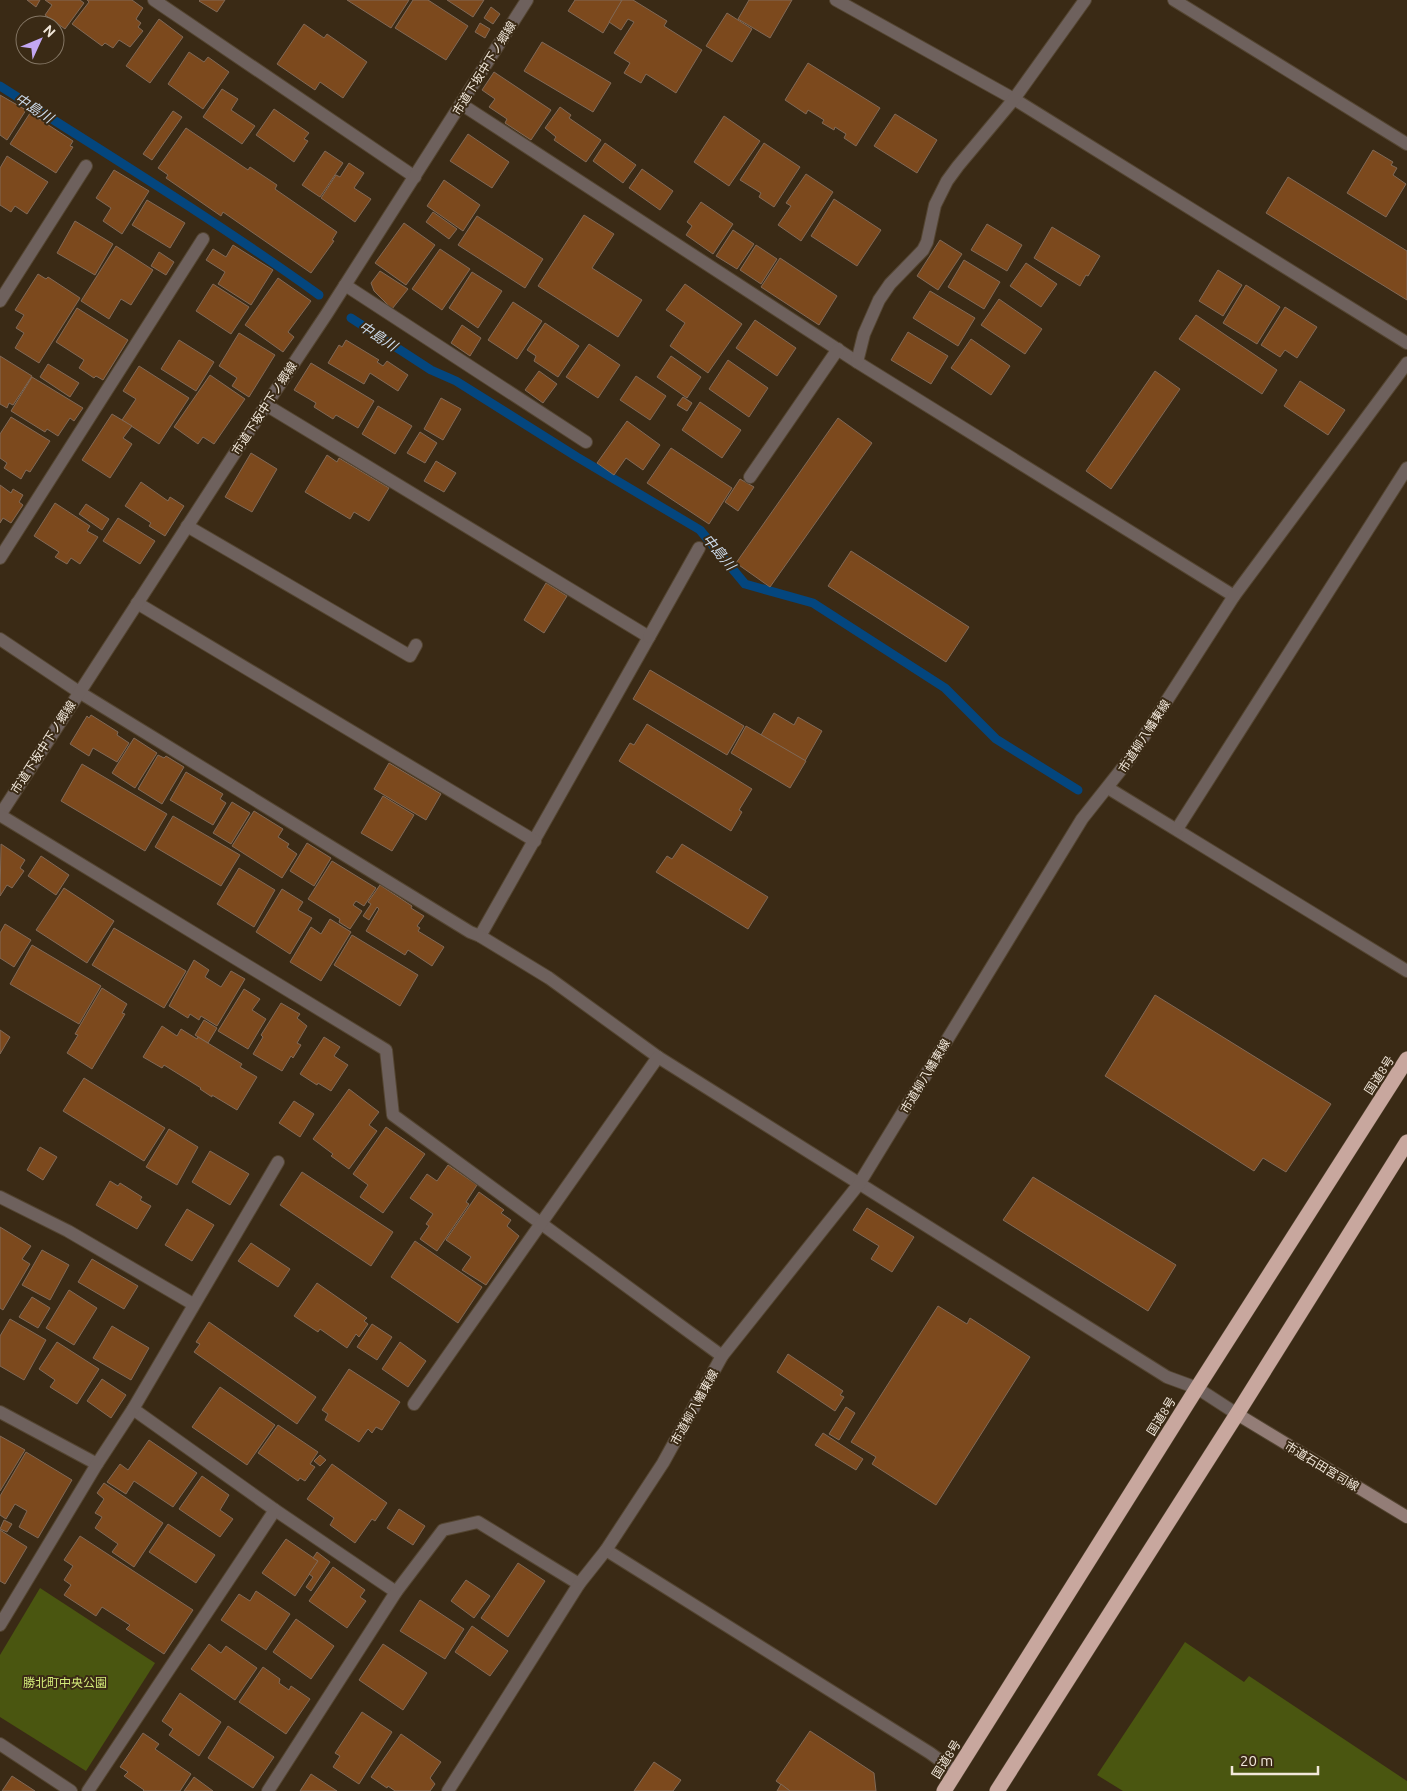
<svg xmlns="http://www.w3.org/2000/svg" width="1407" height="1791" font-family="Ubuntu,'Noto Sans JP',sans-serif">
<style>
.green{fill:#4a5610}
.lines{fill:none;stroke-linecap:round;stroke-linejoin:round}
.stream{stroke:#04467e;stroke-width:9}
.building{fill:#7c491d;stroke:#816957}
.street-casing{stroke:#544531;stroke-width:14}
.secondary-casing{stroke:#544531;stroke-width:14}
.highway-casing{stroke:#544531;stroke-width:16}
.street{stroke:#6e615d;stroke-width:12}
.secondary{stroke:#937d77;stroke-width:12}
.highway{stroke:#c8a79e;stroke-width:15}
.labels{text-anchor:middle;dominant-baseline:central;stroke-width:4;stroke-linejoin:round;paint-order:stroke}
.street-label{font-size:12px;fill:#f2e8db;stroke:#3a2a15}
.park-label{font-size:12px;fill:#d3eb79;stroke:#3a2a15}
.water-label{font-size:14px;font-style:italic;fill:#ceddee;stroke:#3a2a15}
</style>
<rect width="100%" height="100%" fill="#3a2a15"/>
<g class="green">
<path d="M40,1588L155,1663L86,1771L0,1717V1655Z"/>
<path d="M1185,1642L1244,1682L1249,1676L1407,1781V1791H1123L1097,1775Z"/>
</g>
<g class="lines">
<g class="stream">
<path d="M0,86C107,154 216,221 319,295"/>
<path d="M351,318L431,370L456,381L577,457L700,530L745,584L813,603L945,688L996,739L1078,790"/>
</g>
</g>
<g class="building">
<path d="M27,0H40L36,7Z"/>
<path d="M45,0H80L84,3L65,29L45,15L52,5Z"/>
<path d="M87,0H132L143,8L136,19L141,23L138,27L143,31L130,47L119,40L113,48L105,43L102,46L72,24L89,2Z"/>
<path d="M200,0H225L217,12L199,1Z"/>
<path d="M347,0H409L391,28Z"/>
<path d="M413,0H428L468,26L446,60L395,28Z"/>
<path d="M447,0H484L473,17Z"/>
<path d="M575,0H620L622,1L603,33L568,11Z"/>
<path d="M622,0H633L667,21L664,26L702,50L676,93L646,74L641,83L624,73L630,63L614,53L634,22L628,19L621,30L609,22Z"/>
<path d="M749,0H792L770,38L738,19Z"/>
<path d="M491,7L500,14L493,24L484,18Z"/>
<path d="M727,13L752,29L732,62L706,46Z"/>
<path d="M159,19L183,37L150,83L126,66Z"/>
<path d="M480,23L490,29L485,38L475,32Z"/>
<path d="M304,24L324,38L327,34L367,62L343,98L320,82L315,90L277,64Z"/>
<path d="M542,42L611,83L593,112L524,71Z"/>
<path d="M189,52L204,62L208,57L229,72L203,109L168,84Z"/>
<path d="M808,63L880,108L856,146L844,138L846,134L835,127L834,130L822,123L824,120L808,110L806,114L785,100Z"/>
<path d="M494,72L551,110L531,140L505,123L507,119L489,107L495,99L482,90Z"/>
<path d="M222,89L238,99L231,110L255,126L242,144L203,117Z"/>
<path d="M0,95L26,110L7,140L0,135Z"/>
<path d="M560,107L571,115L569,118L601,140L586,162L554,140L556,137L545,128Z"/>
<path d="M274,109L309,133L304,139L308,141L294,162L256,135Z"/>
<path d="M173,111L182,117L152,160L143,154Z"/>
<path d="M30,113L73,141L70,146L73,147L56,173L10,144Z"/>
<path d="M895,114L937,140L917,173L874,146Z"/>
<path d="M724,116L760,141L729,186L694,162Z"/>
<path d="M186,128L248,170L250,167L277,185L275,189L337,232L332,240L334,241L311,273L223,212L221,216L166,178L168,175L158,168Z"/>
<path d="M468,134L509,162L492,188L450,161Z"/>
<path d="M605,143L636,165L623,183L593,161Z"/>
<path d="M764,143L800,167L774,207L759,197L761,193L740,180Z"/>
<path d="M1373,150L1393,162L1391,165L1397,168L1393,175L1406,184L1386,217L1347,193Z"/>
<path d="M325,151L343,163L320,197L302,185Z"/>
<path d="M7,156L48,182L27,214L15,206L11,212L0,205V168Z"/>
<path d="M349,163L364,173L354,188L371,199L355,222L321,198L336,175L340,177Z"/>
<path d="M642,169L673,191L660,210L629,188Z"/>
<path d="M114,170L149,191L122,234L103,221L111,208L96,198Z"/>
<path d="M806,174L833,192L801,241L778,225L791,206L786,203Z"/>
<path d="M1288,177L1407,251V300L1266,213Z"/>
<path d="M444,180L480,205L463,231L427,206Z"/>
<path d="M834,199L881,230L857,266L811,236Z"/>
<path d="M147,200L185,223L170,248L132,225Z"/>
<path d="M701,202L733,224L713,254L686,235L692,226L687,222Z"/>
<path d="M433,212L457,229L449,239L426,222Z"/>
<path d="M584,215L614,234L592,268L642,300L618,337L538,286Z"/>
<path d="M477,216L543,259L525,288L458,245Z"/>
<path d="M75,221L113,244L95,275L57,253Z"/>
<path d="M404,223L435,245L406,285L375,263Z"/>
<path d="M987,224L1022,245L1007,271L971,250Z"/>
<path d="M1052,227L1100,256L1088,276L1086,275L1080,286L1034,258Z"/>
<path d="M733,230L754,244L737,269L716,256Z"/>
<path d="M940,240L962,254L938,290L917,276Z"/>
<path d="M233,245L273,270L251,305L218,284L225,272L206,260L213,249L226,257Z"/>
<path d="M756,245L777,259L761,284L740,270Z"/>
<path d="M116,246L153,270L131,305L121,299L109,319L81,301Z"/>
<path d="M440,249L470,269L442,310L412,289Z"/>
<path d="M159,252L174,262L166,275L151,266Z"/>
<path d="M780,258L837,296L819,325L761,287Z"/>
<path d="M964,260L1000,282L984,309L948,287Z"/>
<path d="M1026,263L1057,284L1041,307L1010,286Z"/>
<path d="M1218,270L1242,285L1223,316L1199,301Z"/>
<path d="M380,271L408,289L392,309L374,291L371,283Z"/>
<path d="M472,272L502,291L478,328L449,308Z"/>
<path d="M38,274L46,279L48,277L80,298L39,363L15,348L24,333L16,328L24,315L15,310Z"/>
<path d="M278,278L311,301L288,332L294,337L283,352L245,325Z"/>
<path d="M213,284L249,307L231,334L196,311Z"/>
<path d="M685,284L742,324L708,373L670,346L685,323L666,310Z"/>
<path d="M1246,285L1280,307L1257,344L1223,323Z"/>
<path d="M930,291L975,318L958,346L913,318Z"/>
<path d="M999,299L1042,329L1025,354L981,325Z"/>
<path d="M513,302L542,321L517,359L488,340Z"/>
<path d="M1285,307L1317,327L1297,358L1285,350L1280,357L1261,345Z"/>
<path d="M77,308L128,340L103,380L96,376L94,378L79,368L84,360L56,342Z"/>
<path d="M1196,315L1277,370L1262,394L1179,339Z"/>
<path d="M755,320L796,348L777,376L736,348Z"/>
<path d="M545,323L579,346L558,377L534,361L536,356L527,350Z"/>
<path d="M462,325L481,338L470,356L451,343Z"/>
<path d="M908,332L948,356L931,384L891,360Z"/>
<path d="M239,333L275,355L249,397L232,386L237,378L219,366Z"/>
<path d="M971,339L1010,366L991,395L951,368Z"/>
<path d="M179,340L214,362L196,391L161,369Z"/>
<path d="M346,340L379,360L377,362L383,366L387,361L408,375L398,391L370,373L364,384L328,363L339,345L342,347Z"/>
<path d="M589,344L620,365L598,398L566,377Z"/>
<path d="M0,356L32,376L13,405L9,403L7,408L0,404Z"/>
<path d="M671,356L701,377L687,398L657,377Z"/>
<path d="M728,360L768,388L749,417L709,389Z"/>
<path d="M311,363L374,401L358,428L336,415L333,419L314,407L316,403L294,390Z"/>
<path d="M48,364L79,383L70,397L40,377Z"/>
<path d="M139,366L189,398L159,444L122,420L136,399L123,391Z"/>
<path d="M539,371L557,384L543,403L525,390Z"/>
<path d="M1155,371L1180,389L1111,489L1086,471Z"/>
<path d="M210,375L245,399L214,444L203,437L198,444L174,427Z"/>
<path d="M636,376L666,396L650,420L620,400Z"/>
<path d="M32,377L83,408L74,421L70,418L58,436L47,429L45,432L11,411Z"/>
<path d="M1300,381L1345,410L1328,435L1284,406Z"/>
<path d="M683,397L692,403L687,411L677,405Z"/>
<path d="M441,398L461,409L443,440L424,429Z"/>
<path d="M700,402L741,430L722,458L682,430Z"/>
<path d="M378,406L412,426L395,454L362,434Z"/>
<path d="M112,414L132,426L123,438L132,444L110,478L82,460Z"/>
<path d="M11,417L50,441L30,472L26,470L21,479L4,468L7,463L0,458V434Z"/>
<path d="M838,418L872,443L770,587L736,563Z"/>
<path d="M627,421L660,445L643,470L626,458L614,475L597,463Z"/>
<path d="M420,432L437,443L425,463L407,453Z"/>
<path d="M671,448L732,488L709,524L647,483Z"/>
<path d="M251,453L277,469L252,512L225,497Z"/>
<path d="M327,455L337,462L339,458L389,488L369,521L354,512L350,519L305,492Z"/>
<path d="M436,461L456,473L444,492L424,481Z"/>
<path d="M740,479L754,487L738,511L725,502Z"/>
<path d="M141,482L168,501L170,497L184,506L165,536L149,526L151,523L125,506Z"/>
<path d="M0,485L11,493L13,489L23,495L19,502L23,505L11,523L3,518L0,523Z"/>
<path d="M55,503L90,526L87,531L98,537L80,564L71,558L67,564L55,557L59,552L34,536Z"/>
<path d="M86,504L109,519L102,530L79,514Z"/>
<path d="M118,518L155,541L140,564L103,541Z"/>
<path d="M851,551L969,627L946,662L828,586Z"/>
<path d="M546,583L567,596L544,633L524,620Z"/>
<path d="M650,670L744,726L727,755L633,699Z"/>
<path d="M774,713L794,725L798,717L822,731L805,761L761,735Z"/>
<path d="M91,715L118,732L117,735L129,743L117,762L93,748L89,756L70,744L87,716L89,718Z"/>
<path d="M647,724L752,789L739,810L742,812L731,831L619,761L630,743L634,745Z"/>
<path d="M746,726L806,761L790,788L731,753Z"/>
<path d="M134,738L157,753L135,788L112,773Z"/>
<path d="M158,755L164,758L166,756L184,767L162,804L138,789Z"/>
<path d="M389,763L441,794L426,820L374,789Z"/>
<path d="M82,764L167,814L145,851L61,801Z"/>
<path d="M186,772L223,794L220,799L226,803L213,825L170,800Z"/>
<path d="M383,796L414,815L392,851L361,833Z"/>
<path d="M232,802L250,813L231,844L213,833Z"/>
<path d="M254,811L283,829L278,837L289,844L287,847L297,854L282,878L232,846Z"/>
<path d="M173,816L240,855L221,886L155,847Z"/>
<path d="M307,843L331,858L314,886L290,871Z"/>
<path d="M1,844L25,860L20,868L24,871L12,888L7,885L0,896Z"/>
<path d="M682,844L768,897L748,929L656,872L667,856L672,859Z"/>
<path d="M41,856L69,875L56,895L28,876Z"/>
<path d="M332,861L376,888L364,906L356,901L353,905L362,911L350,929L339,922L340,919L308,899Z"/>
<path d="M239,868L275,890L254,927L217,904Z"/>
<path d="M380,885L412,906L411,908L424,916L417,926L420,928L418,931L444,947L432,966L408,950L405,955L366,931L379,909L377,907L369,920L363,916L371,904L368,902Z"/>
<path d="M64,888L114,921L87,963L36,930Z"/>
<path d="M282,889L303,902L298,910L312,918L290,954L256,932Z"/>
<path d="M330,919L351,932L321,981L290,962L311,927L321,934Z"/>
<path d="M5,924L31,940L14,967L0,958V933Z"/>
<path d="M114,928L186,971L164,1008L92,965Z"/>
<path d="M352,935L418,975L400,1006L334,965Z"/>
<path d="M32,945L101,986L79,1024L10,984Z"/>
<path d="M194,960L209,970L205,977L221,987L231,971L245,979L217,1026L201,1016L199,1020L190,1014L188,1018L169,1006Z"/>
<path d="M102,988L127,1004L122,1013L125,1014L92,1069L67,1053L78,1035L75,1034Z"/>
<path d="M244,989L260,999L252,1010L266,1019L248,1049L218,1031Z"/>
<path d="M1155,995L1331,1104L1286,1172L1263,1158L1254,1171L1105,1076Z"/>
<path d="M281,1003L300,1014L297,1018L307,1026L297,1043L301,1045L293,1058L291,1056L282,1071L253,1054L263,1037L261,1035Z"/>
<path d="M204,1020L217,1028L208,1043L195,1035Z"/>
<path d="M162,1026L177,1036L181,1029L197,1039L198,1037L242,1064L240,1067L257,1077L237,1110L212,1095V1097L200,1089L201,1088L164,1065L162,1068L143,1057Z"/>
<path d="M0,1030L10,1037L0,1054Z"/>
<path d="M324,1037L340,1047L334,1056L348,1065L331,1091L318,1083L317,1085L300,1074Z"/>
<path d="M84,1078L165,1128L144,1161L63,1111Z"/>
<path d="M349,1089L379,1112L369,1125L377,1131L349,1169L331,1156L333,1154L313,1139Z"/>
<path d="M294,1101L314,1114L300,1137L279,1123Z"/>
<path d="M386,1127L425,1154L383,1213L360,1197L368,1185L353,1174Z"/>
<path d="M169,1129L198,1147L177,1185L146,1167Z"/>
<path d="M40,1147L57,1157L43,1180L27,1170Z"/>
<path d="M210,1151L249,1174L230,1205L192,1182Z"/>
<path d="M448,1165L477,1185L466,1202L469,1204L437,1251L420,1239L429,1226L426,1224L433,1214L410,1198L427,1174L437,1181Z"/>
<path d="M302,1172L393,1232L371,1266L280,1205Z"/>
<path d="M1033,1177L1176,1265L1148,1311L1003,1220Z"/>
<path d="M110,1181L118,1186L120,1183L142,1197L140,1200L151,1206L137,1229L96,1205Z"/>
<path d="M479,1192L504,1210L501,1213L511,1220L507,1226L519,1236L486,1285L462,1270L471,1257L446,1240Z"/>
<path d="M867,1208L914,1237L892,1272L871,1259L879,1246L853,1230Z"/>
<path d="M187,1209L214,1225L192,1261L165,1245Z"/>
<path d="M0,1227L31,1246L22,1259L30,1264L3,1310L0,1308Z"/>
<path d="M415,1241L482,1287L458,1323L391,1277Z"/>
<path d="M251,1243L290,1269L278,1287L238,1261Z"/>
<path d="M42,1250L69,1265L50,1300L22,1285Z"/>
<path d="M92,1259L138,1286L124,1309L78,1282Z"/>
<path d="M317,1283L367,1318L364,1321L368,1324L359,1337L356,1334L347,1348L320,1329L318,1332L294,1316Z"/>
<path d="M69,1290L97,1308L74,1345L46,1328Z"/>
<path d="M32,1297L50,1308L38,1328L19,1317Z"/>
<path d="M938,1306L967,1324L970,1318L1030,1357L936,1505L872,1464L876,1457L851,1442Z"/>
<path d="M10,1319L46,1340L24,1380L0,1366V1336Z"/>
<path d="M209,1322L316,1397L297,1424L194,1352L200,1344L196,1342Z"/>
<path d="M372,1324L392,1337L377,1360L357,1347Z"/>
<path d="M112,1326L149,1348L131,1380L93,1358Z"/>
<path d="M57,1342L99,1369L77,1404L50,1387L55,1380L39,1369Z"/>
<path d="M400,1342L426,1361L408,1387L382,1369Z"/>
<path d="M788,1354L843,1391L840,1395L844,1397L835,1411L777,1372Z"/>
<path d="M349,1369L400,1402L382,1430L376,1427L372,1433L368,1429L359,1442L325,1420L328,1414L322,1410Z"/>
<path d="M102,1379L126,1395L111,1418L87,1401Z"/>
<path d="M220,1387L275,1425L247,1465L192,1427Z"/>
<path d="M846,1407L855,1413L839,1440L829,1434Z"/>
<path d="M278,1425L318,1452L310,1464L315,1467L305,1481L300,1478L298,1481L258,1453Z"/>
<path d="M823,1433L863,1459L856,1470L815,1445Z"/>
<path d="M0,1436L25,1450L0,1491Z"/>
<path d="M149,1440L197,1473L173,1507L134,1481L126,1494L107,1482L120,1464L128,1470Z"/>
<path d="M26,1452L72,1480L38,1538L19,1527L27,1511L15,1504L6,1519L0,1515V1496Z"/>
<path d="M320,1455L326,1460L320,1466L314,1461Z"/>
<path d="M332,1464L387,1503L375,1521L372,1519L355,1543L330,1525L334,1518L307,1499Z"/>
<path d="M202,1476L229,1495L220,1510L233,1519L220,1537L179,1509Z"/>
<path d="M104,1483L163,1523L134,1567L112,1552L118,1544L95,1528L102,1517L95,1513L104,1499L97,1493Z"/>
<path d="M399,1509L425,1526L413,1545L387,1528Z"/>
<path d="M4,1520L12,1524L7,1532L0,1529Z"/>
<path d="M168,1524L215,1555L196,1583L149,1552Z"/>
<path d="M0,1530L27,1547L5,1584L0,1581Z"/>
<path d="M80,1536L193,1610L164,1654L126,1629L130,1625L102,1607L96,1616L64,1595L71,1585L64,1580L73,1566L64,1560Z"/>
<path d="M286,1539L318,1561L295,1596L262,1573Z"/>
<path d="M317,1552L330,1562L311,1591L306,1587L313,1577L309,1574L318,1561L313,1558Z"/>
<path d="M518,1563L545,1581L508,1637L481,1618Z"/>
<path d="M333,1567L365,1590L360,1597L366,1601L347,1628L309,1601Z"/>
<path d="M466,1580L490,1596L474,1618L451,1601Z"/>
<path d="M256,1591L290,1614L266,1650L221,1620L239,1594L250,1601Z"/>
<path d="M420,1600L464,1629L445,1659L400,1631Z"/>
<path d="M296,1619L334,1646L311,1679L273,1652Z"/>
<path d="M472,1626L508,1651L490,1676L455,1652Z"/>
<path d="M209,1644L221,1653L226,1646L257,1668L235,1700L191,1669Z"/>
<path d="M383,1644L427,1673L403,1710L359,1680Z"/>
<path d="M263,1667L280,1679L279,1683L289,1690L291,1686L310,1699L286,1734L239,1702Z"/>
<path d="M180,1693L221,1722L199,1756L169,1735L173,1729L162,1721Z"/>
<path d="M362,1712L392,1732L359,1784L333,1767L340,1756L335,1753Z"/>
<path d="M228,1726L274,1757L253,1788L208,1758Z"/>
<path d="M810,1731L874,1773L876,1791H790L776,1781Z"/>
<path d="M143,1733L159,1744L155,1749L191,1774L180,1791H143L144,1790L124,1776L128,1772L120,1767Z"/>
<path d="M401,1734L441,1762L430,1778L435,1784L430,1791H395L388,1786L387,1788L371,1777Z"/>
<path d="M654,1762L681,1780L673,1791H634Z"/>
<path d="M311,1774L337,1791H300Z"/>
<path d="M12,1776L35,1791H2Z"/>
<path d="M194,1777L213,1791H184Z"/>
<path d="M781,1784L790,1791H777Z"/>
</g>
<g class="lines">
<defs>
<g id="street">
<path d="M154,0L415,177"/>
<path d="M836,0L1014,99L1407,343"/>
<path d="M1174,0L1407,144"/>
<path d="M461,104L857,362L1234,596"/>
<path d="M345,285L586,442"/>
<path d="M0,301L86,166"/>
<path d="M857,362L864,334L879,300L890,284L923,250L927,242L935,205L947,181L958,166L1014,99L1085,0"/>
<path d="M266,405L649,637L480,936"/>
<path d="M750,477L838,349"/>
<path d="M187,526L410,656L416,645"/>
<path d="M0,558L203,239"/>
<path d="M137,603L535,841"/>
<path d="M649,637L699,548"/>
<path d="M0,639L79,692L470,932L480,936L549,978L658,1057L1167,1377L1197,1388L1237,1414"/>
<path d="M1108,788L1407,971"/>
<path d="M0,815L266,405L326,315L527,0"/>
<path d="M0,815L386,1050L393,1115L722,1356"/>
<path d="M1177,829L1407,468"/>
<path d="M0,1197L68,1231L193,1304"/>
<path d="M414,1404L658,1057"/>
<path d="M133,1409L275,1510L396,1592"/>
<path d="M0,1412L97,1464"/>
<path d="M606,1550L930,1753L956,1772"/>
<path d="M0,1625L97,1464L133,1409L278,1162"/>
<path d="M0,1744L71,1791"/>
<path d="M88,1791L275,1510"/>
<path d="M268,1791L396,1592L443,1530L478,1522L579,1584"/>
<path d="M448,1791L579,1584L606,1550L663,1463L722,1356L859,1184L1082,819L1128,761L1234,596L1407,363"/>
</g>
<path id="secondary" d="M1237,1414L1407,1517"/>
<g id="highway">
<path d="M944,1791L1197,1388L1407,1059"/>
<path d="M997,1791L1237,1414L1407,1142"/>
</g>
</defs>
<use href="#street" class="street-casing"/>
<use href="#secondary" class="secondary-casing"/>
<use href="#highway" class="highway-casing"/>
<use href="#street" class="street"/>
<use href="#secondary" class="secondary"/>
<use href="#highway" class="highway"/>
</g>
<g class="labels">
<g class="street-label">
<text transform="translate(484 68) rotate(-58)">市道下坂中下ノ郷線</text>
<text transform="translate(264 408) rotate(-57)">市道下坂中下ノ郷線</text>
<text transform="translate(1144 736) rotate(-57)">市道柳八幡東線</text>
<text transform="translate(43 747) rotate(-57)">市道下坂中下ノ郷線</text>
<text transform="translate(1379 1075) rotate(-57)">国道8号</text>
<text transform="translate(925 1076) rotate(-59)">市道柳八幡東線</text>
<text transform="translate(694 1407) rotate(-61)">市道柳八幡東線</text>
<text transform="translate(1161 1416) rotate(-58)">国道8号</text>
<text transform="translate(1322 1466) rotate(31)">市道石田宮司線</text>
<text transform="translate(946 1759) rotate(-58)">国道8号</text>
</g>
<g class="park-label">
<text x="65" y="1682">勝北町中央公園</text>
</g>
<g class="water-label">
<text transform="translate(34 108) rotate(33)">中島川</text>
<text transform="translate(378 336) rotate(33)">中島川</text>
<text transform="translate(719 552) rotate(50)">中島川</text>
</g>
</g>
<g transform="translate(40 40) rotate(46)"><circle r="24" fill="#3a2a15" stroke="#847664"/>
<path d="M0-4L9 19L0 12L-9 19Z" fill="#c3a7f2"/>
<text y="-8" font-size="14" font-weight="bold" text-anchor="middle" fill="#f2e8db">N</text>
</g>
<path d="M1232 1766v8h86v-8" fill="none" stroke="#f2e8db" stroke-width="2.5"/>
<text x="1240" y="1766" font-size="15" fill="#f2e8db" stroke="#3a2a15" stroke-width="4" paint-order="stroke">20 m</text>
</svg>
